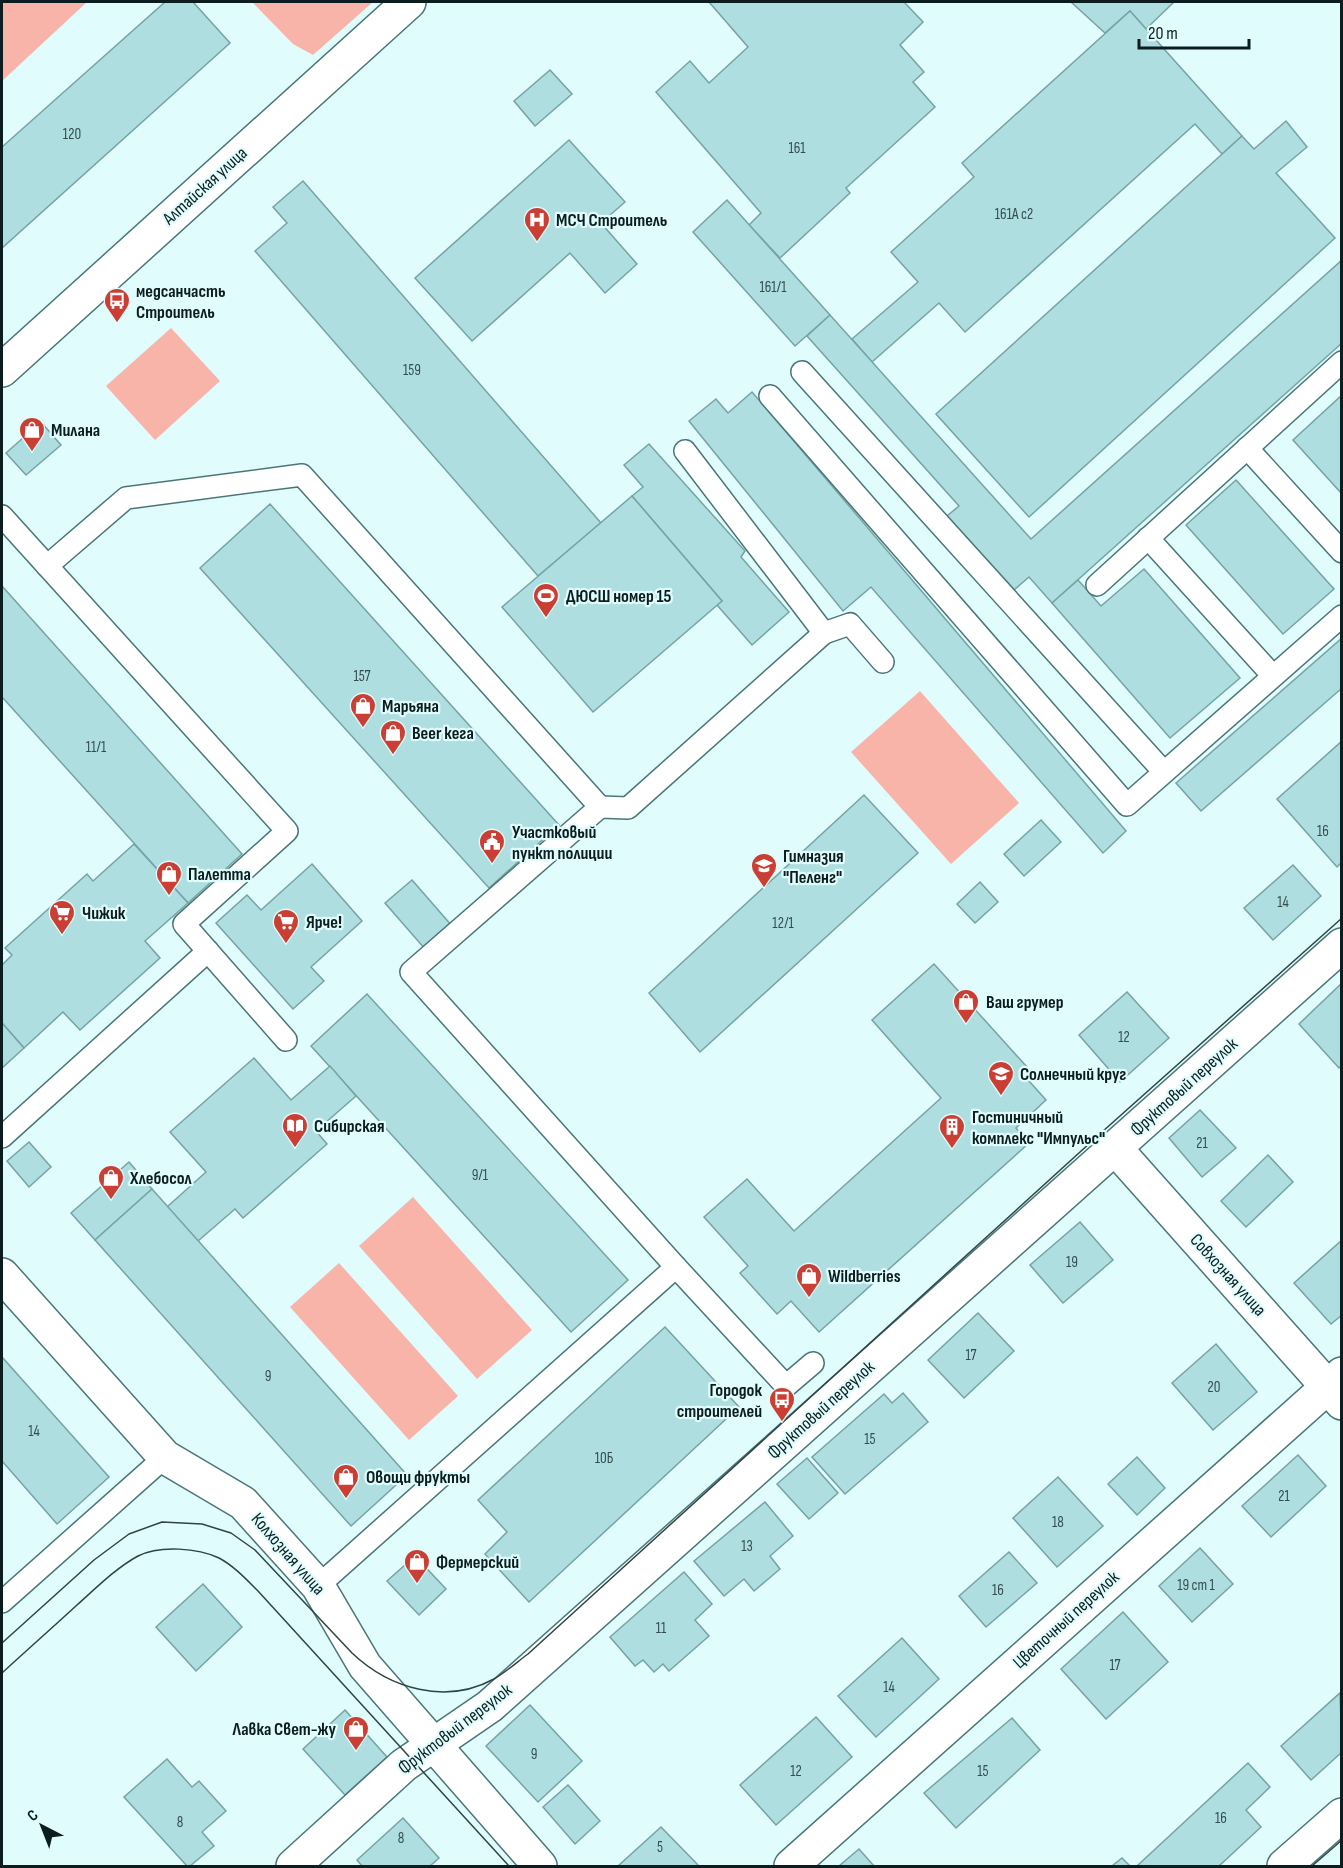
<svg xmlns="http://www.w3.org/2000/svg" width="1343" height="1868" font-family="'Sofia Sans Condensed',sans-serif">
<style>
.green{fill:#f9b4aa}
.building{fill:#afdee0;stroke:#76a3a5;stroke-width:1.5}
.lines{fill:none;stroke-linecap:round;stroke-linejoin:round}
.lane-casing{stroke:#4a7678;stroke-width:24}
.street-casing{stroke:#4a7678;stroke-width:36}
.secondary-casing{stroke:#4a7678;stroke-width:36}
.lane{stroke:#fff;stroke-width:21}
.street{stroke:#fff;stroke-width:33}
.secondary{stroke:#fff;stroke-width:33}
.tram{stroke:#304445;stroke-width:1.5}
.labels{text-anchor:middle;dominant-baseline:central;stroke-width:4.5;stroke-linejoin:round;paint-order:stroke}
.number-label{font-size:15px;fill:#344d4e}
.street-label{font-size:18px;fill:#0b1d1e;stroke:#e0fcfd}
.poi-label{font-size:18px;font-weight:bold;fill:#0b1d1e;stroke:#e0fcfd;text-anchor:start}
</style>
<rect width="100%" height="100%" fill="#e0fcfd"/>
<g class="green">
<path d="M2,2H87L2,81Z"/>
<path d="M252,2H373L313,55L293,44Z"/>
<path d="M171,328L220,381L155,440L106,386Z"/>
<path d="M920,691L1019,803L951,864L851,752Z"/>
<path d="M413,1197L532,1330L477,1379L359,1246Z"/>
<path d="M339,1263L458,1396L409,1440L290,1307Z"/>
</g>
<g class="building">
<path d="M165,2H193L230,43L2,248V147Z"/>
<path d="M709,2H904L923,22L900,45L924,72L913,82L935,107L846,188L850,193L780,258L749,225L761,213L656,92L690,61L709,83L748,47Z"/>
<path d="M1071,2H1174L1146,29L1130,11L1105,33Z"/>
<path d="M1130,11L1242,136L1222,154L1195,124L965,332L939,303L872,362L852,339L918,282L891,252L974,177L962,163Z"/>
<path d="M550,70L572,94L535,126L514,101Z"/>
<path d="M1286,121L1307,147L1276,173L1335,238L1029,517L936,414L1242,136L1254,149Z"/>
<path d="M569,140L625,202L601,223L637,264L605,293L570,253L472,341L415,278Z"/>
<path d="M303,181L601,523L538,576L255,251L287,223L273,207Z"/>
<path d="M727,200L830,315L795,346L693,232Z"/>
<path d="M1342,260V343L1052,603L1029,577L1014,590L947,516L959,506L807,336L830,315L1031,539Z"/>
<path d="M752,392L1126,831L1103,853L871,587L843,611L689,421L716,399L728,413Z"/>
<path d="M1342,395V494L1293,440Z"/>
<path d="M41,422L61,445L26,475L6,453Z"/>
<path d="M649,444L745,551L741,557L789,612L752,645L717,605L722,601L632,496L643,487L624,465Z"/>
<path d="M1236,480L1334,589L1283,634L1186,525Z"/>
<path d="M632,496L722,601L593,712L502,607Z"/>
<path d="M270,504L559,825L489,888L200,568Z"/>
<path d="M1144,569L1240,678L1170,738L1052,603L1078,580L1101,606Z"/>
<path d="M2,586L242,854L188,903L2,697Z"/>
<path d="M1342,638V688L1201,811L1176,783Z"/>
<path d="M1342,741V862L1337,867L1277,799Z"/>
<path d="M864,795L918,853L700,1052L649,993Z"/>
<path d="M1041,820L1061,842L1024,876L1004,854Z"/>
<path d="M134,844L188,903L145,941L160,958L80,1030L63,1012L24,1048L2,1023V965L12,955L5,948L87,874L93,881Z"/>
<path d="M312,864L362,921L311,967L324,981L293,1009L216,923L247,895L261,910Z"/>
<path d="M1293,865L1321,896L1273,940L1244,908Z"/>
<path d="M412,880L452,926L425,949L385,903Z"/>
<path d="M980,882L998,902L975,923L957,904Z"/>
<path d="M934,964L1027,1067L1021,1072L1046,1100L1016,1128L1029,1143L819,1332L791,1301L777,1314L740,1273L748,1266L704,1217L747,1179L794,1231L941,1098L872,1020Z"/>
<path d="M1342,983V1065L1339,1068L1299,1024Z"/>
<path d="M1127,992L1169,1038L1120,1082L1079,1035Z"/>
<path d="M367,994L628,1280L571,1332L311,1046Z"/>
<path d="M2,1023L24,1048L2,1068Z"/>
<path d="M254,1058L291,1100L330,1066L356,1096L316,1131L327,1144L243,1218L235,1209L198,1241L167,1207L206,1172L170,1132Z"/>
<path d="M1200,1110L1236,1148L1202,1177L1169,1138Z"/>
<path d="M29,1142L51,1167L29,1187L7,1161Z"/>
<path d="M1268,1155L1293,1182L1246,1227L1221,1201Z"/>
<path d="M129,1162L152,1189L95,1240L71,1213Z"/>
<path d="M152,1189L407,1475L351,1526L95,1240Z"/>
<path d="M1080,1222L1113,1260L1063,1303L1030,1265Z"/>
<path d="M1342,1240V1315L1331,1324L1294,1283Z"/>
<path d="M978,1313L1014,1351L964,1398L928,1360Z"/>
<path d="M665,1327L739,1407L529,1602L485,1554L507,1532L478,1500Z"/>
<path d="M1216,1344L1257,1392L1213,1430L1172,1383Z"/>
<path d="M2,1357L109,1477L57,1524L2,1461Z"/>
<path d="M903,1393L928,1422L845,1494L812,1457L884,1394L892,1403Z"/>
<path d="M1298,1455L1326,1486L1271,1537L1242,1506Z"/>
<path d="M1137,1457L1165,1488L1137,1515L1108,1484Z"/>
<path d="M807,1458L838,1493L809,1519L777,1484Z"/>
<path d="M1058,1477L1103,1526L1057,1567L1013,1518Z"/>
<path d="M765,1502L793,1536L770,1556L780,1569L754,1591L744,1579L724,1596L694,1561Z"/>
<path d="M1200,1548L1233,1584L1192,1622L1159,1586Z"/>
<path d="M1009,1552L1037,1583L986,1627L959,1596Z"/>
<path d="M415,1556L446,1589L419,1615L387,1581Z"/>
<path d="M684,1572L712,1604L695,1620L709,1636L669,1671L663,1664L654,1672L643,1660L635,1666L610,1637Z"/>
<path d="M203,1584L242,1627L196,1671L156,1627Z"/>
<path d="M1123,1612L1168,1662L1106,1719L1061,1669Z"/>
<path d="M902,1638L939,1679L876,1737L838,1696Z"/>
<path d="M1340,1693L1342,1752L1311,1780L1281,1746Z"/>
<path d="M530,1705L582,1761L538,1802L486,1746Z"/>
<path d="M345,1710L387,1757L345,1795L303,1749Z"/>
<path d="M816,1717L852,1757L776,1825L740,1785Z"/>
<path d="M1012,1718L1040,1750L956,1828L924,1793Z"/>
<path d="M167,1759L192,1787L199,1781L226,1811L202,1832L214,1846L190,1866H187L124,1797Z"/>
<path d="M1248,1763L1270,1787L1246,1810L1261,1827L1219,1866H1140L1138,1865Z"/>
<path d="M568,1785L600,1821L575,1844L543,1807Z"/>
<path d="M403,1818L439,1858L430,1866H362L357,1860Z"/>
<path d="M661,1827L699,1866H618Z"/>
<path d="M859,1849L874,1866H839Z"/>
<path d="M1122,1858L1130,1866H1112Z"/>
</g>
<g class="lines">
<defs>
<g id="lane">
<path d="M802,372L1163,771"/>
<path d="M770,396L1127,805L1342,616"/>
<path d="M1247,448L1342,552"/>
<path d="M685,451L824,633L628,808L600,807L411,972L676,1267L786,1386L813,1363"/>
<path d="M2,516L287,831L184,924L286,1040"/>
<path d="M1148,538L1273,676"/>
<path d="M47,566L126,498L302,475L600,807"/>
<path d="M1097,585L1342,362"/>
<path d="M824,633L850,624L883,662"/>
<path d="M2,1137L208,951"/>
<path d="M318,1586L676,1267"/>
<path d="M2,1602L165,1457"/>
</g>
<g id="street">
<path d="M1115,1148L1342,1403"/>
<path d="M2,1275L165,1457L243,1503L318,1586L365,1666L540,1866"/>
<path d="M293,1866L404,1765L490,1706L1342,945"/>
<path d="M791,1866L1342,1374"/>
<path d="M1284,1866L1342,1815"/>
</g>
<path id="secondary" d="M2,370L409,2"/>
</defs>
<use href="#lane" class="lane-casing"/>
<use href="#street" class="street-casing"/>
<use href="#secondary" class="secondary-casing"/>
<use href="#lane" class="lane"/>
<use href="#street" class="street"/>
<use href="#secondary" class="secondary"/>
<g class="tram">
<path d="M2,1643L94,1560L129,1534L162,1522L202,1524L231,1533L255,1550L352,1653C390,1689 446,1705 494,1679C506,1672 517,1662 528,1654L1102,1132L1342,918"/>
<path d="M2,1673C27,1650 52,1628 77,1605C96,1588 116,1568 138,1556C160,1545 198,1548 219,1558C234,1566 246,1579 258,1591L509,1866"/>
<path d="M1312,1866L1342,1840"/>
</g>
</g>
<defs>
<symbol id="hospital-pin" viewBox="-11 -11 22 30"><path d="M0 17L-7.5 6A9.5 9.5 0 1 1 7.5 6Z" fill="#cb3e33" stroke="#e0fcfd"/><path d="M-5-5h3v3.5h4V-5h3V5h-3V1.5h-4V5h-3Z" fill="#fff"/></symbol>
<symbol id="bus-pin" viewBox="-11 -11 22 30"><path d="M0 17L-7.5 6A9.5 9.5 0 1 1 7.5 6Z" fill="#cb3e33" stroke="#e0fcfd"/><path d="M-5-6H5V4H4V6H2V4H-2V6H-4V4H-5ZM-3.5-4V0h7V-4ZM-3.5 1.2v1.5H-2V1.2ZM2 1.2v1.5H3.5V1.2Z" fill="#fff"/></symbol>
<symbol id="shop-pin" viewBox="-11 -11 22 30"><path d="M0 17L-7.5 6A9.5 9.5 0 1 1 7.5 6Z" fill="#cb3e33" stroke="#e0fcfd"/><path d="M-5-2.5h2.3a2.7 3.5 0 0 1 5.4 0H5L5.5 6h-11ZM-1.5-2.5h3a1.5 2.3 0 0 0-3 0Z" fill="#fff"/></symbol>
<symbol id="stadium-pin" viewBox="-11 -11 22 30"><path d="M0 17L-7.5 6A9.5 9.5 0 1 1 7.5 6Z" fill="#cb3e33" stroke="#e0fcfd"/><path d="M0-5a6.5 5 0 1 0 0 10a6.5 5 0 1 0 0-10ZM-3.5-1.8h7v3.6h-7Z" fill="#fff"/></symbol>
<symbol id="civic-pin" viewBox="-11 -11 22 30"><path d="M0 17L-7.5 6A9.5 9.5 0 1 1 7.5 6Z" fill="#cb3e33" stroke="#e0fcfd"/><path d="M-.6-6.5H3V-4.5H.6V-3L4-1V1h2V6H-6V1h2V-1L-.6-3ZM-1.2 2.5V6h2.4V2.5Z" fill="#fff"/></symbol>
<symbol id="school-pin" viewBox="-11 -11 22 30"><path d="M0 17L-7.5 6A9.5 9.5 0 1 1 7.5 6Z" fill="#cb3e33" stroke="#e0fcfd"/><path d="M0-5L7-2L0 1L-7-2ZM-4 1L0 2.5L4 1V4Q0 6-4 4Z" fill="#fff"/></symbol>
<symbol id="supermarket-pin" viewBox="-11 -11 22 30"><path d="M0 17L-7.5 6A9.5 9.5 0 1 1 7.5 6Z" fill="#cb3e33" stroke="#e0fcfd"/><path d="M-6-5.5h2.5l.6 2H6L4.5 2H-2.5L-4.4-4H-6ZM-1.5 3.2a1.3 1.3 0 1 0 .1 0ZM3 3.2a1.3 1.3 0 1 0 .1 0Z" fill="#fff"/></symbol>
<symbol id="library-pin" viewBox="-11 -11 22 30"><path d="M0 17L-7.5 6A9.5 9.5 0 1 1 7.5 6Z" fill="#cb3e33" stroke="#e0fcfd"/><path d="M-6-4Q-3-5.5-.7-3.5V5Q-3 3-6 4ZM6-4Q3-5.5 .7-3.5V5Q3 3 6 4Z" fill="#fff"/></symbol>
<symbol id="building-pin" viewBox="-11 -11 22 30"><path d="M0 17L-7.5 6A9.5 9.5 0 1 1 7.5 6Z" fill="#cb3e33" stroke="#e0fcfd"/><path d="M-4-6H4V6H1V3H-1V6H-4ZM-2.5-4.3h1.7v1.8h-1.7ZM.8-4.3h1.7v1.8H.8ZM-2.5-1h1.7V.8h-1.7ZM.8-1h1.7V.8H.8Z" fill="#fff"/></symbol>
</defs>
<g fill-rule="evenodd">
<use href="#hospital-pin" x="522" y="205" width="30" height="40"/>
<use href="#bus-pin" x="102" y="286" width="30" height="40"/>
<use href="#shop-pin" x="17" y="415" width="30" height="40"/>
<use href="#stadium-pin" x="531" y="581" width="30" height="40"/>
<use href="#shop-pin" x="348" y="691" width="30" height="40"/>
<use href="#shop-pin" x="378" y="718" width="30" height="40"/>
<use href="#civic-pin" x="477" y="827" width="30" height="40"/>
<use href="#school-pin" x="749" y="851" width="30" height="40"/>
<use href="#shop-pin" x="154" y="859" width="30" height="40"/>
<use href="#supermarket-pin" x="47" y="898" width="30" height="40"/>
<use href="#supermarket-pin" x="271" y="907" width="30" height="40"/>
<use href="#shop-pin" x="951" y="987" width="30" height="40"/>
<use href="#school-pin" x="986" y="1059" width="30" height="40"/>
<use href="#library-pin" x="280" y="1111" width="30" height="40"/>
<use href="#building-pin" x="937" y="1112" width="30" height="40"/>
<use href="#shop-pin" x="96" y="1163" width="30" height="40"/>
<use href="#shop-pin" x="794" y="1261" width="30" height="40"/>
<use href="#bus-pin" x="767" y="1385" width="30" height="40"/>
<use href="#shop-pin" x="331" y="1462" width="30" height="40"/>
<use href="#shop-pin" x="402" y="1547" width="30" height="40"/>
<use href="#shop-pin" x="341" y="1714" width="30" height="40"/>
</g>
<g class="labels">
<g class="number-label">
<text x="72" y="134">120</text>
<text x="797" y="148">161</text>
<text x="1014" y="214">161А с2</text>
<text x="773" y="287">161/1</text>
<text x="412" y="370">159</text>
<text x="362" y="676">157</text>
<text x="96" y="747">11/1</text>
<text x="1323" y="831">16</text>
<text x="1283" y="902">14</text>
<text x="783" y="923">12/1</text>
<text x="1124" y="1037">12</text>
<text x="1202" y="1143">21</text>
<text x="480" y="1175">9/1</text>
<text x="1072" y="1262">19</text>
<text x="971" y="1355">17</text>
<text x="268" y="1376">9</text>
<text x="1214" y="1387">20</text>
<text x="34" y="1431">14</text>
<text x="870" y="1439">15</text>
<text x="604" y="1458">10Б</text>
<text x="1284" y="1496">21</text>
<text x="1058" y="1522">18</text>
<text x="747" y="1546">13</text>
<text x="1196" y="1585">19 ст 1</text>
<text x="998" y="1590">16</text>
<text x="661" y="1628">11</text>
<text x="1115" y="1665">17</text>
<text x="889" y="1687">14</text>
<text x="534" y="1754">9</text>
<text x="796" y="1771">12</text>
<text x="983" y="1771">15</text>
<text x="1221" y="1818">16</text>
<text x="180" y="1822">8</text>
<text x="401" y="1838">8</text>
<text x="660" y="1847">5</text>
</g>
<g class="street-label">
<text transform="translate(205 186) rotate(-42)">Алтайская улица</text>
<text transform="translate(1184 1087) rotate(-42)">Фруктовый переулок</text>
<text transform="translate(1228 1275) rotate(48)">Совхозная улица</text>
<text transform="translate(821 1410) rotate(-42)">Фруктовый переулок</text>
<text transform="translate(288 1554) rotate(49)">Колхозная улица</text>
<text transform="translate(1066 1620) rotate(-42)">Цветочный переулок</text>
<text transform="translate(455 1729) rotate(-37)">Фруктовый переулок</text>
</g>
<g class="poi-label">
<text x="556" y="220">МСЧ Строитель</text>
<text x="136" y="291">медсанчасть<tspan x="136" dy="21">Строитель</tspan></text>
<text x="51" y="430">Милана</text>
<text x="566" y="596">ДЮСШ номер 15</text>
<text x="382" y="706">Марьяна</text>
<text x="412" y="733">Beer кега</text>
<text x="512" y="832">Участковый<tspan x="512" dy="21">пункт полиции</tspan></text>
<text x="783" y="856">Гимназия<tspan x="783" dy="21">"Пеленг"</tspan></text>
<text x="188" y="874">Палетта</text>
<text x="82" y="913">Чижик</text>
<text x="306" y="922">Ярче!</text>
<text x="986" y="1002">Ваш грумер</text>
<text x="1020" y="1074">Солнечный круг</text>
<text x="972" y="1117">Гостиничный<tspan x="972" dy="21">комплекс "Импульс"</tspan></text>
<text x="314" y="1126">Сибирская</text>
<text x="130" y="1178">Хлебосол</text>
<text x="828" y="1276">Wildberries</text>
<text x="762" y="1390" text-anchor="end">Городок<tspan x="762" dy="21">строителей</tspan></text>
<text x="366" y="1477">Овощи фрукты</text>
<text x="436" y="1562">Фермерский</text>
<text x="336" y="1729" text-anchor="end">Лавка Свет-жу</text>
</g>
</g>
<rect width="1343" height="1868" fill="none" stroke="#0b1d1e" stroke-width="6"/>
<g transform="translate(42 1826) rotate(318)" stroke="#e0fcfd" stroke-width="4.5" paint-order="stroke">
<path d="M0-4.5L10 22L0 15L-10 22Z" fill="#0b1d1e"/>
<text y="-9" font-size="16" font-weight="bold" text-anchor="middle" fill="#0b1d1e">С</text>
</g>
<path d="M1139 39v9h110v-9" fill="none" stroke="#0b1d1e" stroke-width="3"/>
<text x="1148" y="39" font-size="18" fill="#0b1d1e" stroke="#e0fcfd" stroke-width="4.5" paint-order="stroke">20 m</text>
</svg>
